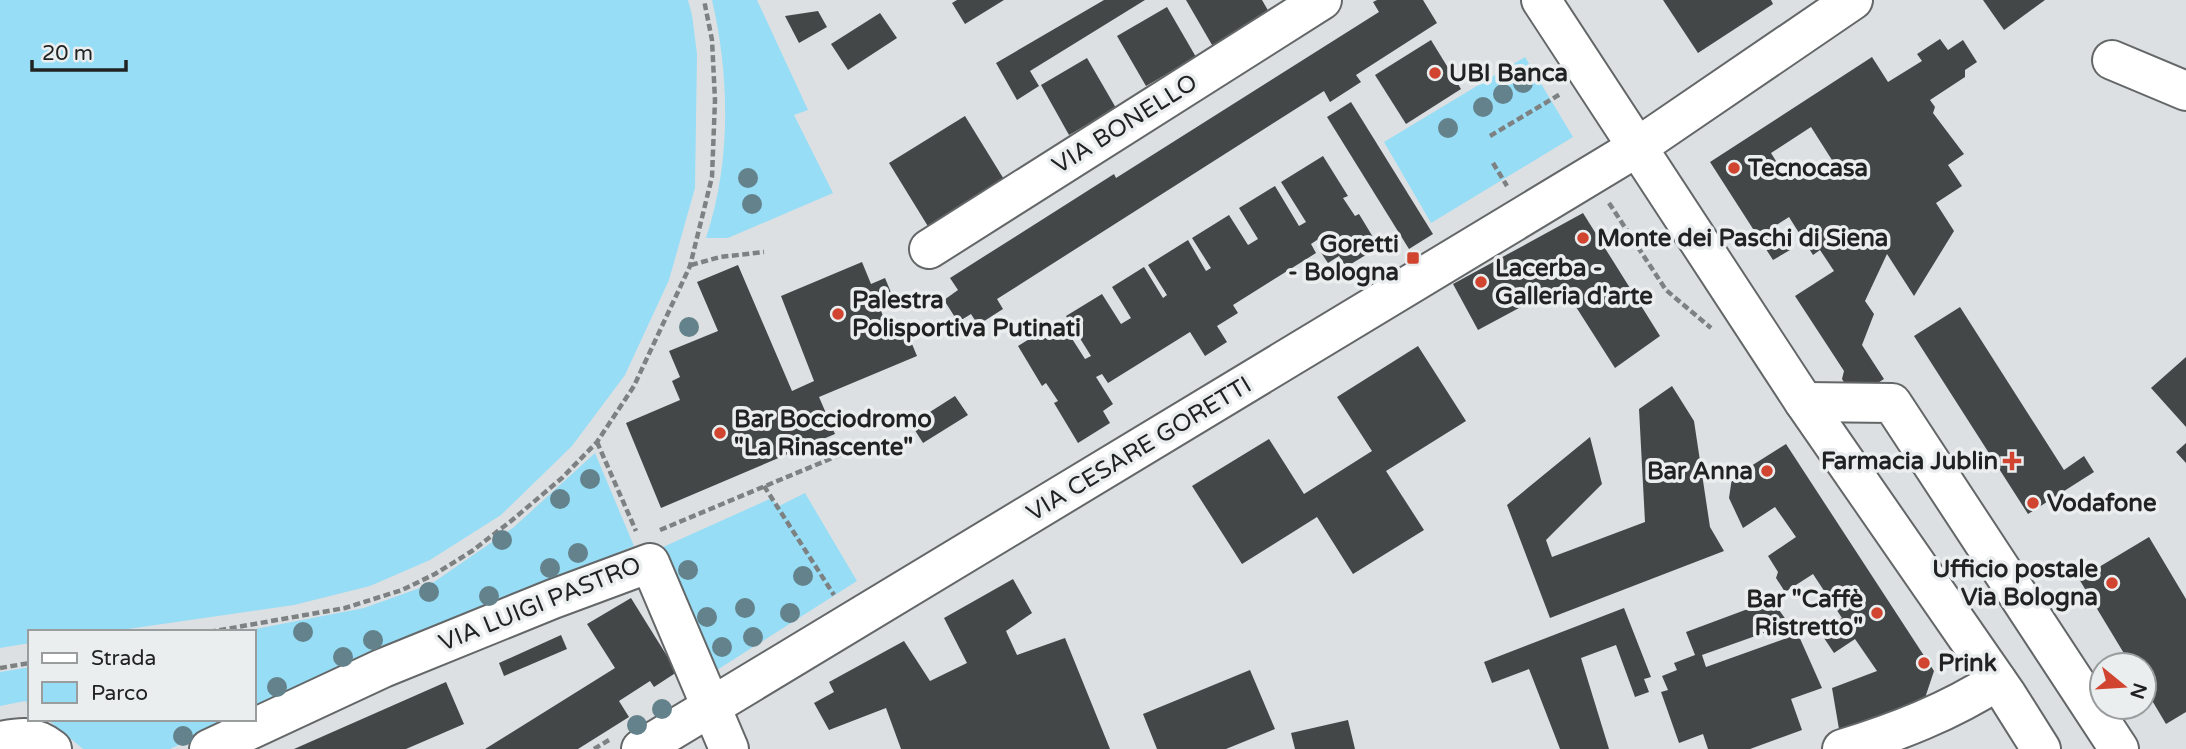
<svg xmlns="http://www.w3.org/2000/svg" width="2186" height="749" font-family="'Varela Round',sans-serif">
<style>
.green{fill:#97ddf6}
.building{fill:#444748;fill-rule:evenodd}
.lines{fill:none;stroke-linecap:round;stroke-linejoin:round}
.minor-casing{stroke:#646768;stroke-width:42}
.path{stroke:#7e8182;stroke-width:4.5;stroke-dasharray:7 3.5;stroke-linecap:butt}
.minor{stroke:#fff;stroke-width:38}
.tree{fill:#64828b}
.poi-dot{fill:#d14530;stroke:#eaeeef;stroke-width:2.5}
.labels{text-anchor:middle;dominant-baseline:central;stroke-width:7;stroke-linejoin:round;paint-order:stroke}
.poi-label{font-size:24px;font-weight:bold;fill:#212323;stroke:#eaeeef;text-anchor:start}
.street-label{font-size:24px;fill:#212323;stroke:#eaeeef}
</style>
<rect width="100%" height="100%" fill="#dde0e2"/>
<g class="green">
<path d="M0,0H688L692,15L697,54L695,188L669,280L625,375L572,446L501,515L430,560L370,586L294,605L107,632H30V643L0,648Z"/>
<path d="M712,0H757L808,110L794,115L833,193L728,238H706C731,163 730,77 712,0Z"/>
<path d="M1525,57L1573,137L1431,223L1384,142Z"/>
<path d="M595,453L634,546L378,653L254,710V632H240L364,608L431,584L514,527Z"/>
<path d="M805,493L857,581L717,670L663,547L772,498L777,507Z"/>
<path d="M30,667V705L25,701L0,706V672Z"/>
<path d="M47,719H234L170,749H83Z"/>
</g>
<g class="building">
<path d="M957,0H1004L965,24L952,3Z"/>
<path d="M1104,0H1145L1030,71L1039,86L1017,100L996,63Z"/>
<path d="M1186,0H1262L1276,24L1219,57Z"/>
<path d="M1377,0H1423L1437,23L1356,75L1361,82L1330,102L1324,91L997,299L1003,309L978,325L971,314L958,322L944,300L958,290L950,278L1114,174L1116,178L1379,12L1373,2Z"/>
<path d="M1663,0H1771L1773,4L1698,53Z"/>
<path d="M1983,0H2045L2004,30Z"/>
<path d="M1167,7L1196,57L1146,86L1117,36Z"/>
<path d="M818,11L827,27L799,43L785,16Z"/>
<path d="M880,13L897,38L848,70L831,44Z"/>
<path d="M1940,39L1948,50L1963,40L1977,62L1965,70V77L1930,100L1935,107L1933,113L1964,154L1948,165L1962,186L1936,203L1954,231L1914,296L1887,254L1865,301L1874,314L1862,345L1884,379L1854,398L1842,379L1844,371L1795,296L1834,271L1820,250L1813,255L1789,217L1775,226L1790,250L1773,260L1710,162L1872,57L1888,82L1922,61L1917,54ZM1811,127L1837,168L1822,177L1811,161L1786,177L1771,153Z"/>
<path d="M1431,40L1461,89L1406,124L1375,75Z"/>
<path d="M1087,58L1116,108L1069,135L1041,85Z"/>
<path d="M1351,102L1433,234L1409,249L1327,117Z"/>
<path d="M965,116L1005,181L929,228L889,163Z"/>
<path d="M1323,156L1348,196L1343,198L1355,216L1359,214L1379,247L1346,267L1339,256L1328,263L1320,251L1323,249L1317,240L1311,244L1316,253L1233,305L1238,313L1217,326L1227,342L1205,356L1190,332L1108,383L1102,374L1096,377L1113,404L1103,411L1110,423L1078,443L1054,403L1058,401L1046,383L1042,386L1018,346L1060,320L1085,359L1091,356L1066,316L1102,294L1121,324L1131,318L1112,287L1144,267L1163,298L1167,295L1148,265L1188,240L1206,271L1211,268L1192,238L1229,215L1248,245L1258,239L1239,208L1275,186L1299,226L1306,222L1281,182Z"/>
<path d="M1583,213L1660,336L1615,368L1562,285L1478,330L1453,284Z"/>
<path d="M862,262L871,284L885,278L895,302L880,308L887,327L902,320L917,356L819,397L835,434L661,508L626,423L680,400L672,381L680,377L669,351L718,331L697,282L738,265L792,391L814,381L781,296Z"/>
<path d="M1960,307L2064,470L2084,456L2094,472L2028,514L1914,336Z"/>
<path d="M1418,346L1466,421L1386,471L1424,530L1353,574L1317,517L1242,564L1192,486L1269,439L1304,494L1372,451L1337,397Z"/>
<path d="M2186,357V427L2151,388Z"/>
<path d="M1672,386L1694,421L1710,527L1724,551L1550,618L1507,505L1590,437L1602,484L1546,540L1552,557L1645,522L1639,409Z"/>
<path d="M955,396L968,415L923,443L911,424Z"/>
<path d="M2186,443V463L2176,452Z"/>
<path d="M1786,444L1934,671L1921,710L1840,735L1832,688L1877,671L1855,639L1834,653L1820,632L1842,618L1813,574L1785,592L1776,578L1778,572L1768,556L1796,537L1775,507L1743,528L1729,498L1732,478Z"/>
<path d="M2149,537L2186,599V712L2166,724L2144,687V665H2131L2079,579Z"/>
<path d="M1013,579L1032,613L1006,631L1017,655L1065,638L1110,749H901L886,708L829,730L814,703L834,692L829,682L904,641L930,681L967,663L944,618Z"/>
<path d="M631,598L677,672L654,687L650,681L619,701L629,717L578,749H485L615,668L587,624Z"/>
<path d="M1772,600L1789,624L1702,655L1706,667L1798,634L1822,688L1791,699L1802,730L1750,749H1708L1703,734L1679,743L1661,692L1668,690L1662,676L1677,670L1674,663L1695,655L1686,632Z"/>
<path d="M1624,608L1651,677L1644,679L1649,692L1635,697L1616,645L1581,658L1609,749H1560L1529,669L1492,683L1484,662Z"/>
<path d="M561,635L567,649L504,676L499,663Z"/>
<path d="M1250,670L1275,729L1226,749H1157L1143,714Z"/>
<path d="M446,682L464,724L406,749H294Z"/>
<path d="M1348,720L1355,749H1295L1291,733Z"/>
</g>
<g class="lines">
<defs>
<g id="minor">
<path d="M1541,0L1804,402L2007,695L2041,749"/>
<path d="M2112,60L2186,91"/>
<path d="M929,249L1322,0"/>
<path d="M1804,402L1892,403L2119,749"/>
<path d="M0,741C21,737 34,735 52,749"/>
<path d="M209,749L383,668L553,599L650,563L729,749"/>
<path d="M641,749L1636,148L1853,0"/>
<path d="M1842,749C1897,732 1949,712 1997,681"/>
</g>
</defs>
<use href="#minor" class="minor-casing"/>
<g class="path">
<path d="M1490,136L1562,93"/>
<path d="M1493,163L1507,186"/>
<path d="M1609,203L1666,290L1711,328"/>
<path d="M691,265L720,257L764,252"/>
<path d="M597,442L636,531"/>
<path d="M764,486L834,595"/>
<path d="M660,530L842,454"/>
<path d="M209,632L345,608L402,590L435,574L472,551L511,521L562,478L597,442L634,386L690,266L712,177L715,100L712,40L704,0"/>
<path d="M0,668L30,663"/>
<path d="M594,749L609,740"/>
</g>
<use href="#minor" class="minor"/>
</g>
<g class="tree">
<circle cx="1523" cy="83" r="10"/>
<circle cx="1503" cy="94" r="10"/>
<circle cx="1483" cy="107" r="10"/>
<circle cx="1448" cy="128" r="10"/>
<circle cx="748" cy="178" r="10"/>
<circle cx="752" cy="204" r="10"/>
<circle cx="689" cy="327" r="10"/>
<circle cx="590" cy="479" r="10"/>
<circle cx="560" cy="499" r="10"/>
<circle cx="502" cy="540" r="10"/>
<circle cx="578" cy="553" r="10"/>
<circle cx="550" cy="568" r="10"/>
<circle cx="688" cy="570" r="10"/>
<circle cx="803" cy="576" r="10"/>
<circle cx="429" cy="592" r="10"/>
<circle cx="489" cy="596" r="10"/>
<circle cx="745" cy="608" r="10"/>
<circle cx="790" cy="613" r="10"/>
<circle cx="707" cy="617" r="10"/>
<circle cx="303" cy="632" r="10"/>
<circle cx="753" cy="637" r="10"/>
<circle cx="373" cy="640" r="10"/>
<circle cx="722" cy="647" r="10"/>
<circle cx="343" cy="657" r="10"/>
<circle cx="277" cy="687" r="10"/>
<circle cx="662" cy="709" r="10"/>
<circle cx="637" cy="725" r="10"/>
<circle cx="183" cy="736" r="10"/>
</g>
<g class="poi-dot">
<circle cx="1435" cy="73" r="7"/>
<circle cx="1734" cy="168" r="7"/>
<circle cx="1583" cy="238" r="7"/>
<rect x="1406" y="251" width="14" height="14" rx="3.5"/>
<circle cx="1481" cy="282" r="7"/>
<circle cx="838" cy="314" r="7"/>
<circle cx="720" cy="433" r="7"/>
<path d="M2008.5 450.5h7v7h7v7h-7v7h-7v-7h-7v-7h7z"/>
<circle cx="1767" cy="471" r="7"/>
<circle cx="2033" cy="503" r="7"/>
<circle cx="2112" cy="583" r="7"/>
<circle cx="1877" cy="613" r="7"/>
<circle cx="1924" cy="663" r="7"/>
</g>
<g class="labels">
<g class="poi-label">
<text x="1449" y="73">UBI Banca</text>
<text x="1748" y="168">Tecnocasa</text>
<text x="1597" y="238">Monte dei Paschi di Siena</text>
<text x="1399" y="244" text-anchor="end">Goretti<tspan x="1399" dy="28">- Bologna</tspan></text>
<text x="1495" y="268">Lacerba -<tspan x="1495" dy="28">Galleria d'arte</tspan></text>
<text x="852" y="300">Palestra<tspan x="852" dy="28">Polisportiva Putinati</tspan></text>
<text x="734" y="419">Bar Bocciodromo<tspan x="734" dy="28">"La Rinascente"</tspan></text>
<text x="1998" y="461" text-anchor="end">Farmacia Jublin</text>
<text x="1753" y="471" text-anchor="end">Bar Anna</text>
<text x="2047" y="503">Vodafone</text>
<text x="2098" y="569" text-anchor="end">Ufficio postale<tspan x="2098" dy="28">Via Bologna</tspan></text>
<text x="1863" y="599" text-anchor="end">Bar "Caffè<tspan x="1863" dy="28">Ristretto"</tspan></text>
<text x="1938" y="663">Prink</text>
</g>
<g class="street-label">
<text transform="translate(1125 124) rotate(-32)">VIA BONELLO</text>
<text transform="translate(1139 449) rotate(-31)">VIA CESARE GORETTI</text>
<text transform="translate(540 604) rotate(-22)">VIA LUIGI PASTRO</text>
</g>
</g>
<rect x="28" y="630" width="228" height="91" fill="#eaeeef" stroke="#9a9d9d" stroke-width="2"/>
<rect x="42" y="653" width="35" height="10" fill="#ffffff" stroke="#9a9d9d" stroke-width="2"/>
<text x="91" y="665" font-size="21" fill="#212323">Strada</text>
<rect x="42" y="682" width="35" height="21" fill="#97ddf6" stroke="#9a9d9d" stroke-width="2"/>
<text x="91" y="700" font-size="21" fill="#212323">Parco</text>
<g transform="translate(2123 686) rotate(108)"><circle r="33" fill="#eaeeef" stroke="#9a9d9d" stroke-width="2"/>
<path d="M0-5L12 26L0 18L-12 26Z" fill="#d14530"/>
<text y="-10" font-size="19" font-weight="bold" text-anchor="middle" fill="#212323">N</text>
</g>
<path d="M32 60v10h94v-10" fill="none" stroke="#212323" stroke-width="3.5"/>
<text x="42" y="60" font-size="21" fill="#212323" stroke="#eaeeef" stroke-width="5" paint-order="stroke">20 m</text>
</svg>
